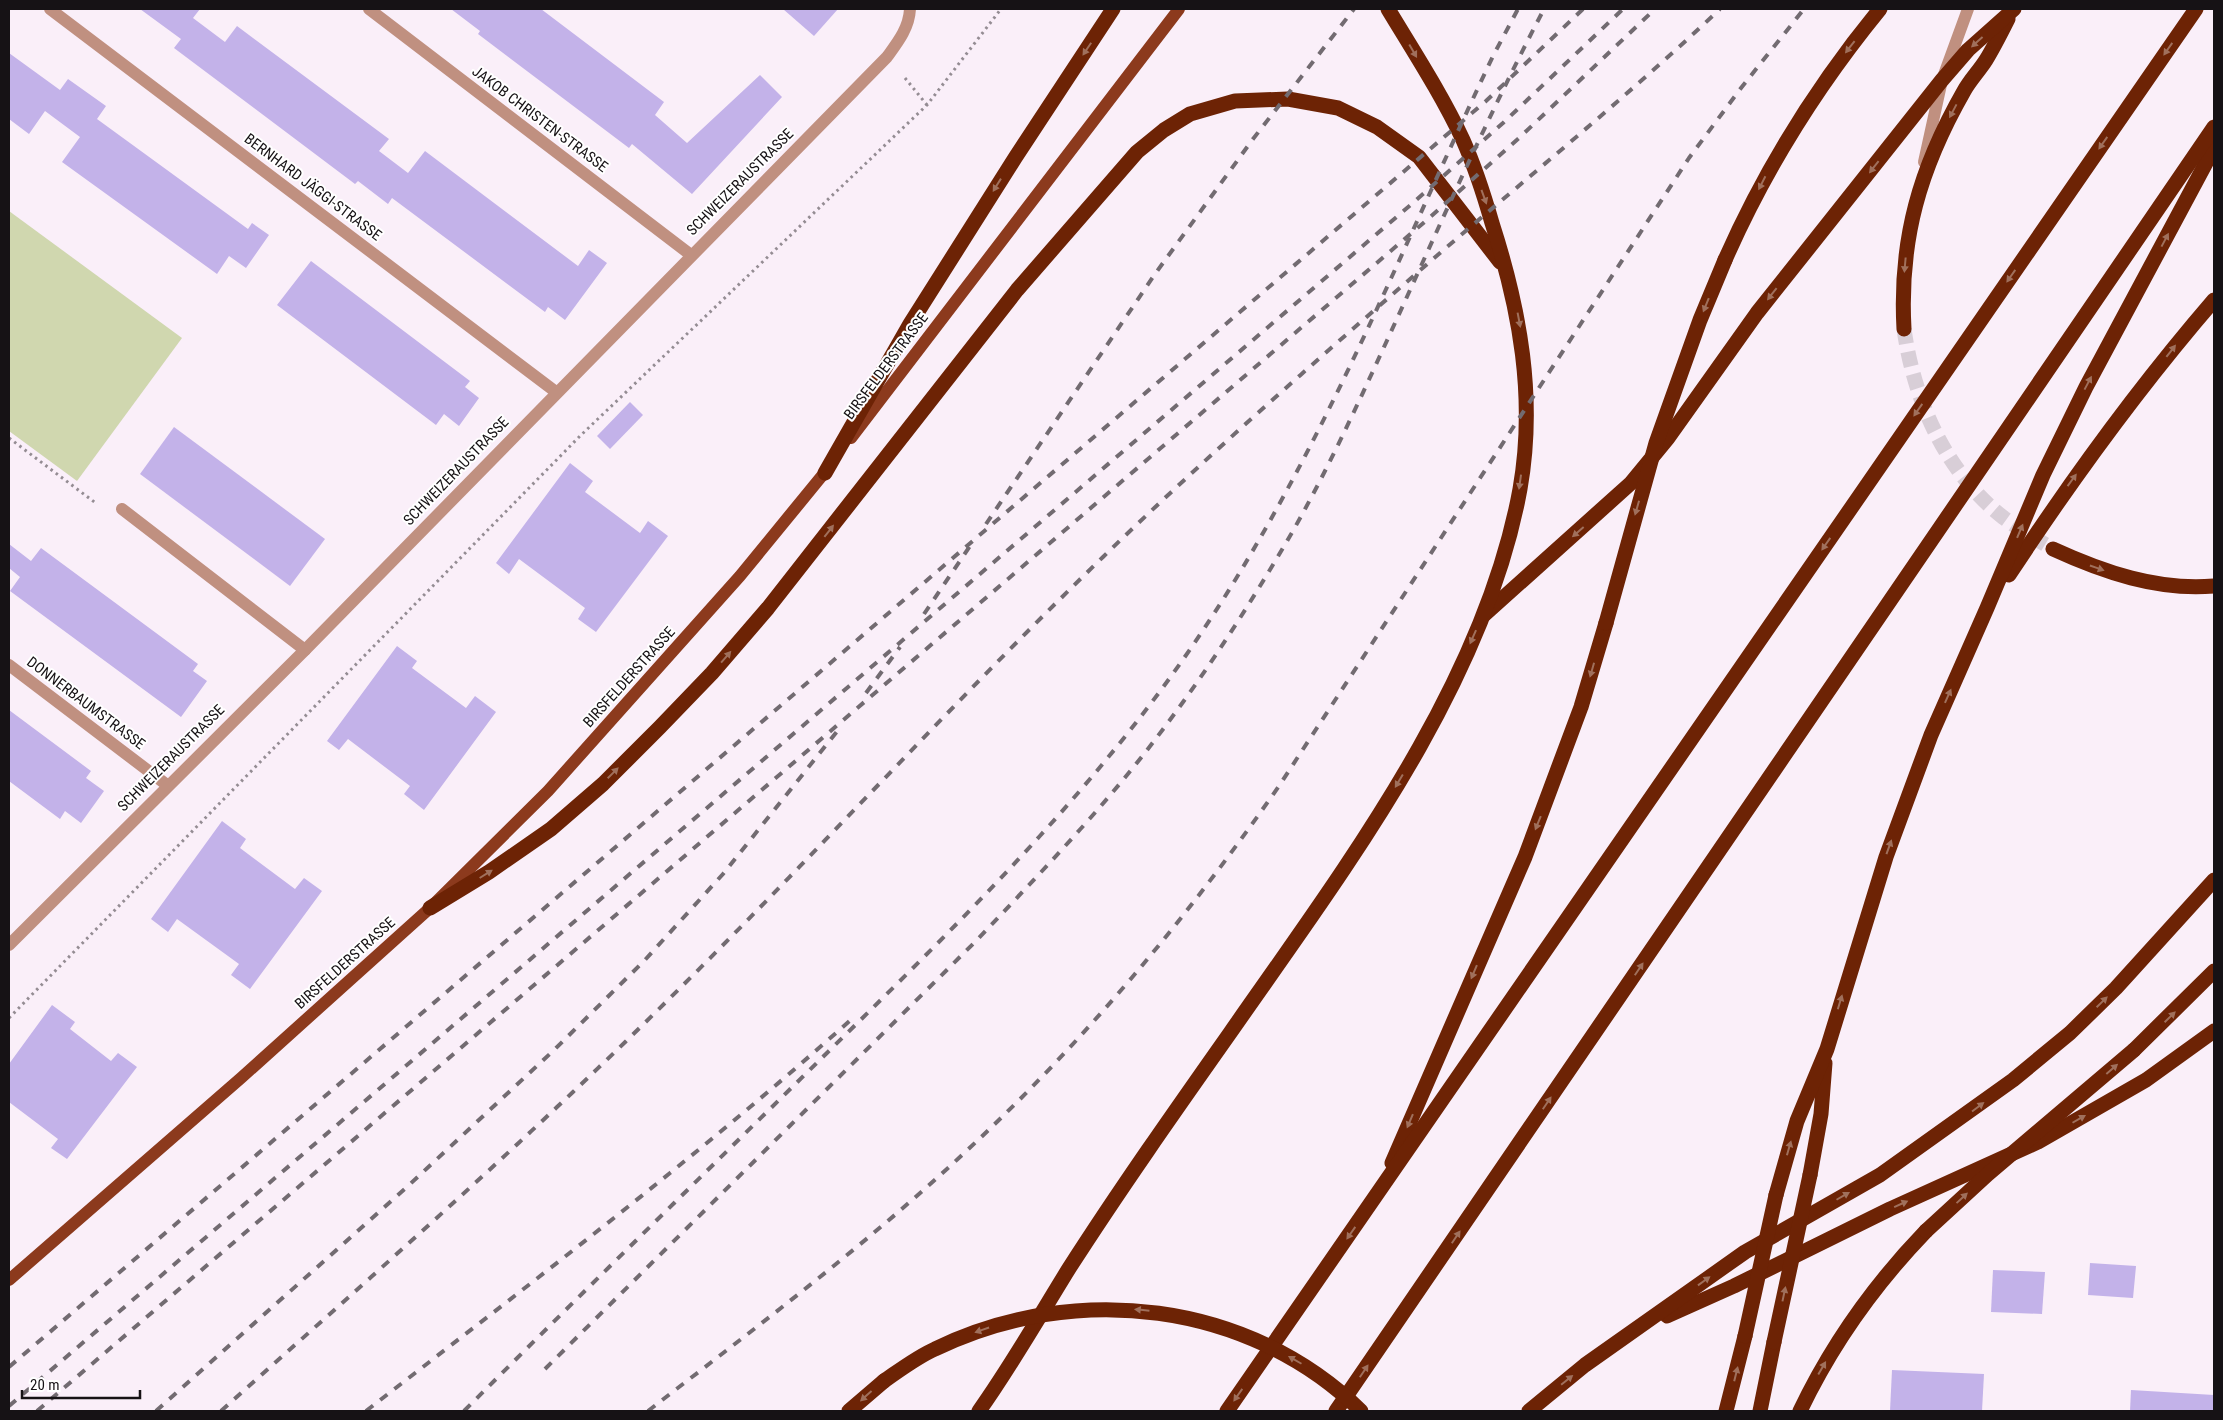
<svg xmlns="http://www.w3.org/2000/svg" width="2223" height="1420" font-family="'Roboto Condensed',sans-serif">
<style>
.green{fill:#d0d7af}
.building{fill:#c3b2e9}
.lines{fill:none;stroke-linecap:round;stroke-linejoin:round}
.highway-tunnel{stroke:#d8ced7;stroke-width:15;stroke-dasharray:15 8;stroke-linecap:butt}
.path{stroke:#948c93;stroke-width:3;stroke-dasharray:2.5 4;stroke-linecap:butt}
.minor{stroke:#c09080;stroke-width:12}
.major{stroke:#8c3a1d;stroke-width:12}
.highway{stroke:#6d2305;stroke-width:15}
.rail{stroke:#726b71;stroke-width:4;stroke-dasharray:9 9;stroke-linecap:butt}
.highway-bridge{stroke:#6d2305;stroke-width:15}
.oneway{fill:#a0705c}
.labels{text-anchor:middle;dominant-baseline:central;stroke-width:4;stroke-linejoin:round;paint-order:stroke}
.street-label{font-size:15px;fill:#161215;stroke:#fff}
</style>
<rect width="100%" height="100%" fill="#faeff9"/>
<path class="green" d="M9,211L182,338L77,481L9,431Z"/>
<g class="building">
<path d="M140,9H200L193,18L225,42L237,26L389,139L379,151L408,173L425,151L578,266L589,250L607,263L565,320L548,307L545,312L392,198L388,204L358,181L355,184L174,48L181,39Z"/>
<path d="M451,9H541L664,102L655,115L687,143L760,75L782,97L692,194L632,144L629,148L478,34L480,31Z"/>
<path d="M783,9H838L814,36Z"/>
<path d="M9,53L60,90L68,79L106,106L97,119L248,229L252,223L269,235L246,268L229,256L217,274L62,162L80,137L45,111L29,134L9,119Z"/>
<path d="M311,261L470,381L465,387L479,398L459,426L444,414L436,425L277,305Z"/>
<path d="M630,402L643,415L610,449L597,436Z"/>
<path d="M174,427L325,539L290,586L140,474Z"/>
<path d="M570,463L593,481L585,492L640,533L648,521L668,536L596,632L578,619L585,608L519,559L509,574L496,563Z"/>
<path d="M9,544L31,561L41,548L198,664L193,671L207,681L181,717L10,591L20,577L9,568Z"/>
<path d="M397,646L417,661L412,668L466,708L475,696L496,712L424,810L404,794L410,786L348,739L339,750L327,741Z"/>
<path d="M9,710L91,771L86,778L104,791L81,823L65,811L60,819L9,781Z"/>
<path d="M222,821L246,839L240,848L295,889L304,878L322,891L250,989L231,975L239,964L177,919L168,932L151,919Z"/>
<path d="M52,1005L75,1022L70,1029L111,1061L118,1053L137,1067L67,1159L51,1148L58,1139L9,1102V1064Z"/>
<path d="M2090,1263L2136,1266L2133,1298L2088,1295Z"/>
<path d="M1993,1270L2045,1272L2042,1314L1991,1312Z"/>
<path d="M1892,1370L1984,1374L1982,1411H1890Z"/>
<path d="M2131,1390L2214,1395V1411H2130Z"/>
</g>
<g class="lines">
<path class="highway-tunnel" d="M1904,329C1914,400 1945,472 2004,518C2019,529 2036,539 2053,549"/>
<g class="path">
<path d="M905,78L927,105"/>
<path d="M9,438L97,504"/>
<path d="M9,1018L580,436L927,105L1001,9"/>
</g>
<g class="minor">
<path d="M50,9L556,392"/>
<path d="M369,9L691,255"/>
<path d="M1924,162L1942,80L1968,9"/>
<path d="M122,509L305,650"/>
<path d="M9,665L167,785"/>
<path d="M9,945L305,650L887,57C898,42 909,28 910,9"/>
</g>
<g class="major">
<path d="M851,438L1179,9"/>
<path d="M9,1280L241,1078L430,908L548,791L740,576L830,466"/>
</g>
<g class="highway">
<path d="M1725,260C1765,169 1817,86 1880,9"/>
<path d="M1904,329C1899,239 1920,168 1964,91C1970,80 1979,71 1986,60C1994,47 2001,33 2008,19"/>
<path d="M825,473L910,324L1015,158L1113,9"/>
<path d="M2053,549C2103,572 2158,591 2214,586"/>
<path d="M2009,575C2072,479 2139,387 2214,300"/>
<path d="M1484,615L1631,483L1668,438L1757,313L1942,80L1968,50L2014,9"/>
<path d="M430,908L489,872L551,829L603,784L660,727L712,673L768,608L1017,290L1137,152L1164,130L1190,114L1235,101L1288,99L1338,108L1377,127L1419,157L1500,262"/>
<path d="M2134,1050L2214,971"/>
<path d="M1392,1163L1525,857L1581,707L1606,623"/>
<path d="M1810,1175L1821,1114L1825,1063"/>
<path d="M1776,1195L1797,1121L1827,1049L1886,857L1931,735L1987,608L2043,475L2086,387L2214,148"/>
<path d="M1667,1316L1734,1286L1890,1209L2038,1142L2146,1080L2214,1031"/>
<path d="M849,1411L884,1381"/>
<path d="M979,1411C1011,1366 1039,1317 1068,1270C1120,1189 1175,1111 1230,1033C1342,872 1484,687 1520,489C1536,398 1520,310 1492,223C1484,195 1475,167 1463,140C1442,95 1414,52 1388,9"/>
<path d="M1227,1411L2196,9"/>
<path d="M1336,1411L2214,127"/>
<path d="M1529,1411L1585,1365L1745,1252L1880,1175L2013,1080L2070,1033L2116,988L2214,880"/>
<path d="M1726,1411L1745,1336"/>
<path d="M1760,1411L1774,1342"/>
<path d="M1800,1411C1832,1344 1874,1285 1926,1231"/>
</g>
<g class="rail">
<path d="M986,524L1155,274L1253,139L1354,9"/>
<path d="M924,614L970,546"/>
<path d="M866,693L900,647"/>
<path d="M9,1367L1486,101L1583,9"/>
<path d="M545,1369L976,941C1029,885 1083,829 1132,769C1191,696 1242,618 1290,536C1329,468 1362,395 1395,323C1443,218 1490,112 1544,9"/>
<path d="M9,1406L1414,202L1503,123L1623,9"/>
<path d="M37,1411L1428,219L1519,138L1655,9"/>
<path d="M156,1411L408,1186L553,1051L644,961L723,874L839,729"/>
<path d="M221,1411C372,1276 525,1142 669,999C816,854 954,701 1103,557C1211,452 1326,352 1440,253C1534,172 1630,94 1720,9"/>
<path d="M366,1411C531,1283 699,1156 855,1016"/>
<path d="M464,1411C586,1289 710,1168 833,1047C960,922 1089,796 1191,648C1317,465 1398,256 1493,56L1518,9"/>
<path d="M648,1411C754,1329 862,1248 961,1156C1082,1044 1185,921 1279,786L1689,158L1741,88L1804,9"/>
</g>
<g class="highway-bridge">
<path d="M1606,623L1656,443L1700,320L1725,260"/>
<path d="M1926,1231L1988,1174L2134,1050"/>
<path d="M1745,1336L1776,1195"/>
<path d="M1774,1342L1810,1175"/>
<path d="M884,1381C900,1370 917,1357 935,1349C1075,1281 1249,1301 1361,1411"/>
</g>
</g>
<defs><path id="oneway-solid" d="M-6-.8H1V-3.2L6.5 0L1 3.2V.8H-6Z" transform="scale(1.25)"/></defs>
<g class="oneway">
<use href="#oneway-solid" transform="translate(1977 42) rotate(138)"/>
<use href="#oneway-solid" transform="translate(1850 47) rotate(128)"/>
<use href="#oneway-solid" transform="translate(1087 49) rotate(124)"/>
<use href="#oneway-solid" transform="translate(2168 49) rotate(125)"/>
<use href="#oneway-solid" transform="translate(1413 51) rotate(60)"/>
<use href="#oneway-solid" transform="translate(1953 111) rotate(118)"/>
<use href="#oneway-solid" transform="translate(2103 143) rotate(125)"/>
<use href="#oneway-solid" transform="translate(1874 167) rotate(128)"/>
<use href="#oneway-solid" transform="translate(1762 183) rotate(117)"/>
<use href="#oneway-solid" transform="translate(997 185) rotate(122)"/>
<use href="#oneway-solid" transform="translate(1484 197) rotate(70)"/>
<use href="#oneway-solid" transform="translate(2165 240) rotate(-62)"/>
<use href="#oneway-solid" transform="translate(1905 265) rotate(95)"/>
<use href="#oneway-solid" transform="translate(2011 276) rotate(125)"/>
<use href="#oneway-solid" transform="translate(1772 294) rotate(128)"/>
<use href="#oneway-solid" transform="translate(1706 305) rotate(112)"/>
<use href="#oneway-solid" transform="translate(1519 320) rotate(79)"/>
<use href="#oneway-solid" transform="translate(2171 351) rotate(-52)"/>
<use href="#oneway-solid" transform="translate(2088 383) rotate(-62)"/>
<use href="#oneway-solid" transform="translate(1918 410) rotate(125)"/>
<use href="#oneway-solid" transform="translate(2072 480) rotate(-54)"/>
<use href="#oneway-solid" transform="translate(1520 482) rotate(98)"/>
<use href="#oneway-solid" transform="translate(1637 508) rotate(106)"/>
<use href="#oneway-solid" transform="translate(829 531) rotate(-52)"/>
<use href="#oneway-solid" transform="translate(2020 531) rotate(-67)"/>
<use href="#oneway-solid" transform="translate(1578 532) rotate(139)"/>
<use href="#oneway-solid" transform="translate(1826 544) rotate(125)"/>
<use href="#oneway-solid" transform="translate(2097 568) rotate(19)"/>
<use href="#oneway-solid" transform="translate(1473 637) rotate(114)"/>
<use href="#oneway-solid" transform="translate(726 657) rotate(-49)"/>
<use href="#oneway-solid" transform="translate(1592 670) rotate(106)"/>
<use href="#oneway-solid" transform="translate(1948 696) rotate(-66)"/>
<use href="#oneway-solid" transform="translate(613 773) rotate(-45)"/>
<use href="#oneway-solid" transform="translate(1399 781) rotate(121)"/>
<use href="#oneway-solid" transform="translate(1538 823) rotate(112)"/>
<use href="#oneway-solid" transform="translate(1889 847) rotate(-70)"/>
<use href="#oneway-solid" transform="translate(486 874) rotate(-32)"/>
<use href="#oneway-solid" transform="translate(1639 969) rotate(-56)"/>
<use href="#oneway-solid" transform="translate(1474 972) rotate(113)"/>
<use href="#oneway-solid" transform="translate(1840 1002) rotate(-73)"/>
<use href="#oneway-solid" transform="translate(2102 1002) rotate(-44)"/>
<use href="#oneway-solid" transform="translate(2170 1017) rotate(-44)"/>
<use href="#oneway-solid" transform="translate(2112 1069) rotate(-41)"/>
<use href="#oneway-solid" transform="translate(1547 1103) rotate(-56)"/>
<use href="#oneway-solid" transform="translate(1978 1107) rotate(-37)"/>
<use href="#oneway-solid" transform="translate(2079 1119) rotate(-30)"/>
<use href="#oneway-solid" transform="translate(1410 1121) rotate(113)"/>
<use href="#oneway-solid" transform="translate(1789 1148) rotate(-74)"/>
<use href="#oneway-solid" transform="translate(1843 1196) rotate(-30)"/>
<use href="#oneway-solid" transform="translate(1962 1198) rotate(-43)"/>
<use href="#oneway-solid" transform="translate(1901 1204) rotate(-24)"/>
<use href="#oneway-solid" transform="translate(1351 1233) rotate(125)"/>
<use href="#oneway-solid" transform="translate(1456 1237) rotate(-56)"/>
<use href="#oneway-solid" transform="translate(1704 1281) rotate(-36)"/>
<use href="#oneway-solid" transform="translate(1784 1294) rotate(-78)"/>
<use href="#oneway-solid" transform="translate(1142 1310) rotate(-174)"/>
<use href="#oneway-solid" transform="translate(982 1330) rotate(161)"/>
<use href="#oneway-solid" transform="translate(1295 1360) rotate(-150)"/>
<use href="#oneway-solid" transform="translate(1822 1368) rotate(-60)"/>
<use href="#oneway-solid" transform="translate(1364 1371) rotate(-56)"/>
<use href="#oneway-solid" transform="translate(1736 1374) rotate(-76)"/>
<use href="#oneway-solid" transform="translate(1567 1380) rotate(-39)"/>
<use href="#oneway-solid" transform="translate(1238 1395) rotate(125)"/>
<use href="#oneway-solid" transform="translate(866 1396) rotate(138)"/>
</g>
<g class="labels">
<g class="street-label">
<text transform="translate(540 119) rotate(37)">JAKOB CHRISTEN-STRASSE</text>
<text transform="translate(740 182) rotate(-45)">SCHWEIZERAUSTRASSE</text>
<text transform="translate(313 187) rotate(37)">BERNHARD JÄGGI-STRASSE</text>
<text transform="translate(886 366) rotate(-53)">BIRSFELDERSTRASSE</text>
<text transform="translate(456 471) rotate(-46)">SCHWEIZERAUSTRASSE</text>
<text transform="translate(629 677) rotate(-48)">BIRSFELDERSTRASSE</text>
<text transform="translate(86 703) rotate(37)">DONNERBAUMSTRASSE</text>
<text transform="translate(171 758) rotate(-45)">SCHWEIZERAUSTRASSE</text>
<text transform="translate(345 963) rotate(-42)">BIRSFELDERSTRASSE</text>
</g>
</g>
<rect width="2223" height="1420" fill="none" stroke="#161215" stroke-width="20"/>
<path d="M22 1390v8h118v-8" fill="none" stroke="#161215" stroke-width="2.5"/>
<text x="30" y="1390" font-size="15" fill="#161215" stroke="#ffffff" stroke-width="4" paint-order="stroke">20 m</text>
</svg>
